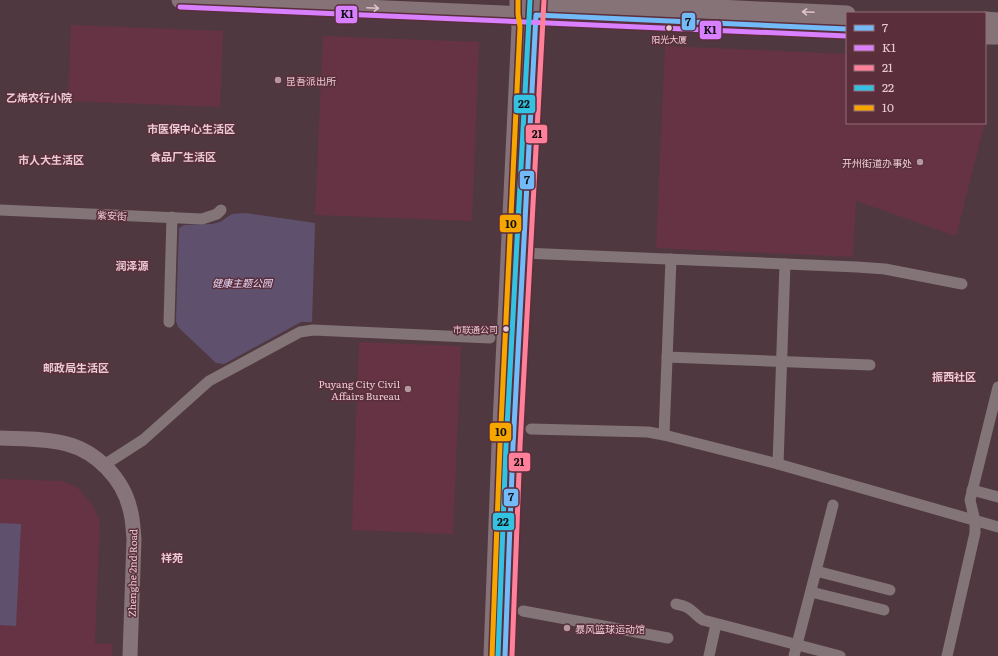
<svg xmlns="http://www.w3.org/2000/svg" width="998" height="656" font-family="Literata,'Noto Sans SC',serif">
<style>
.built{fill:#653343}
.green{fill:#5f516e}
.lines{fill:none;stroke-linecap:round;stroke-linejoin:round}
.street{stroke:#827477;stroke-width:11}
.secondary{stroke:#86747a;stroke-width:15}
.primary{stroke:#867378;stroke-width:17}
.bus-1-casing{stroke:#5b2e3c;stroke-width:8}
.bus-2-casing{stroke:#5b2e3c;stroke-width:8}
.bus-3-casing{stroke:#5b2e3c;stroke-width:8}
.bus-4-casing{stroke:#5b2e3c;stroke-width:8}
.bus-5-casing{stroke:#5b2e3c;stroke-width:8}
.bus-1{stroke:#73baf8;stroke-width:5}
.bus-2{stroke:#d880ff;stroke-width:5}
.bus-3{stroke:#ff8098;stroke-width:5}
.bus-4{stroke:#33c2e2;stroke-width:5}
.bus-5{stroke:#f7a600;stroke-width:5}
.oneway{stroke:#dfc3ca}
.bus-dot{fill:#e9ccd3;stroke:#5b2e3c;stroke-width:1.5}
.poi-dot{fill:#b398a0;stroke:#5b2e3c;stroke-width:1.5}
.labels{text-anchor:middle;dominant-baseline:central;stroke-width:3;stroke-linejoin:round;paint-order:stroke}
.bus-label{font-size:9px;fill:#e9ccd3;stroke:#5b2e3c}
.poi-label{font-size:10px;fill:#e9ccd3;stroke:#5b2e3c;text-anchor:start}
.street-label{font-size:10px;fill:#e9ccd3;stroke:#5b2e3c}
.park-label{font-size:10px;font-style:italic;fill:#e7dcfc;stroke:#5b2e3c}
.neighbourhood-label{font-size:11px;font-weight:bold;fill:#e9ccd3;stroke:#5b2e3c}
.line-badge{stroke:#5b2e3c;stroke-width:1.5}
.pale-badge-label{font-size:11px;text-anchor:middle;font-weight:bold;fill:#111}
</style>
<rect width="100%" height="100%" fill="#503840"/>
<g class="built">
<path d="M71,25L223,31L220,107L68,101Z"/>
<path d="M323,36L479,42L472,221L315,215Z"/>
<path d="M665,46L847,54V123H985L956,236L856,201L853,257L656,248Z"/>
<path d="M359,342L461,346L453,534L352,530Z"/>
<path d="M0,479L62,481L78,488L93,506L100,522L95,643L112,644V656H0Z"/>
</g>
<g class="green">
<path d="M246,213L315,223L312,322H301L224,364L216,363L178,327L176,321L179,228L184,225L212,224L220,222L232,214Z"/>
<path d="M0,523L21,524L16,626L0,625Z"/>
</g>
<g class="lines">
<g class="street">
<path d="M0,210L202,219L217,214L221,210"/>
<path d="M523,253L857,267L885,269L962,284"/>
<path d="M169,322L172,217"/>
<path d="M667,357L870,365"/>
<path d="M531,429L648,432L664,435L778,464L998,527"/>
<path d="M664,435L671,259"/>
<path d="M778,464L785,264"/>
<path d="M104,465L143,440L209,381L300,332L313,330L490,338"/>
<path d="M972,490L998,497"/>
<path d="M816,571L890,590"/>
<path d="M811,592L884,610"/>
<path d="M676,604C679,605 683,605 686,607C693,610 697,617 703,620L840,656"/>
<path d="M523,611L668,638"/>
<path d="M709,656L716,624"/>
<path d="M794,656L833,505"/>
<path d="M947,656L975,533V521L970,500L998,387"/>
</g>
<path class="secondary" d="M0,438C22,439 45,438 67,444C97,452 123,479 130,509C133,519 133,529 134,539L130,656"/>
<g class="primary">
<path d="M180,0L847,29"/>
<path d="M544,0L847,14"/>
<path d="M985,20L998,21"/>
<path d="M985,36H998"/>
<path d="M492,656L500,445L520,27L518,14V0"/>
<path d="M505,656L513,446L537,0"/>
</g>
<defs>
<path id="bus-1" d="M505,656L513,446L536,15L847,29"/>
<path id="bus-2" d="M180,7L847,36"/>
<path id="bus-3" d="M512,656L520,446L544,0"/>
<path id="bus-4" d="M498,656L506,446L530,0"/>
<path id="bus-5" d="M492,656L500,445L520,27L518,14V0"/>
</defs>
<use href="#bus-1" class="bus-1-casing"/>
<use href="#bus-2" class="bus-2-casing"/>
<use href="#bus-3" class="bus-3-casing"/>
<use href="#bus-4" class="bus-4-casing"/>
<use href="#bus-5" class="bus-5-casing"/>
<use href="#bus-1" class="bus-1"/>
<use href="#bus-2" class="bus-2"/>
<use href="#bus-3" class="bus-3"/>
<use href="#bus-4" class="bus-4"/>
<use href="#bus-5" class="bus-5"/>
</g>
<defs><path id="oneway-shaft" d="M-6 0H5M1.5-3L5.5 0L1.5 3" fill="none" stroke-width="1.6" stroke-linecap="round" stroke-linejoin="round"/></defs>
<g class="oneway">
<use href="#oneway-shaft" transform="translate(373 8) rotate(3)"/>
<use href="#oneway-shaft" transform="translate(808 12) rotate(-177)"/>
</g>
<g class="bus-dot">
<circle cx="669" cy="28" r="3.5"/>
<circle cx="506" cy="329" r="3.5"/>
</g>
<g class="poi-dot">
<circle cx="278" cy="80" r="4"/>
<circle cx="920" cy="162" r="4"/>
<circle cx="408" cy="389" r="4"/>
<circle cx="567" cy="628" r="4"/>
</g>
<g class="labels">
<g class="bus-label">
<text x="669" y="39">阳光大厦</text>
<text x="498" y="329" text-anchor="end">市联通公司</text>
</g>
<g class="poi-label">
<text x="286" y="80">昆吾派出所</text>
<text x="912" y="162" text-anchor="end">开州街道办事处</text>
<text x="400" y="383" text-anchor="end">Puyang City Civil<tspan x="400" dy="12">Affairs Bureau</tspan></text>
<text x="575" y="628">暴风篮球运动馆</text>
</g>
<g class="street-label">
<text transform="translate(112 215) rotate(3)">紫安街</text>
<text transform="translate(132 573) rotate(-89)">Zhenghe 2nd Road</text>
</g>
<g class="park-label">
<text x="242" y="282">健康主题公园</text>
</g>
<g class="neighbourhood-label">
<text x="39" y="97">乙烯农行小院</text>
<text x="191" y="128">市医保中心生活区</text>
<text x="183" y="156">食品厂生活区</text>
<text x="51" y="159">市人大生活区</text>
<text x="132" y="265">润泽源</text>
<text x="76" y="367">邮政局生活区</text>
<text x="954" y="376">振西社区</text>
<text x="172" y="557">祥苑</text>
</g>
</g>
<g class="line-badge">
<rect x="335" y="5" width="23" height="19" rx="4" fill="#d880ff"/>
<rect x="681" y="12" width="15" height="19" rx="4" fill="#73baf8"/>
<rect x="699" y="20" width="23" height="20" rx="4" fill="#d880ff"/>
<rect x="513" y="94" width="23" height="20" rx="4" fill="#33c2e2"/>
<rect x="525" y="124" width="23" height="20" rx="4" fill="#ff8098"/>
<rect x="519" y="170" width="16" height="20" rx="4" fill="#73baf8"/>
<rect x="499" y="214" width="23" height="19" rx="4" fill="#f7a600"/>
<rect x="489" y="422" width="23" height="20" rx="4" fill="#f7a600"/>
<rect x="508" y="452" width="23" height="20" rx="4" fill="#ff8098"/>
<rect x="503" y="488" width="16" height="19" rx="4" fill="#73baf8"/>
<rect x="492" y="512" width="23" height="19" rx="4" fill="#33c2e2"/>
</g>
<g class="pale-badge-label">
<text x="347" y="18">K1</text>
<text x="688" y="26">7</text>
<text x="710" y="34">K1</text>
<text x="524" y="108">22</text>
<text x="537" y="138">21</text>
<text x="527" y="184">7</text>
<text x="511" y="228">10</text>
<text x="501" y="436">10</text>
<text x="519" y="466">21</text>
<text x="511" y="501">7</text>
<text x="503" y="526">22</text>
</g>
<rect x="846" y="12" width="140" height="112" fill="#5b2e3c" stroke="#946d78"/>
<rect x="854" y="25" width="20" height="6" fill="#73baf8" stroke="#946d78"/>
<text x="882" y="32" font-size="12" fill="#e9ccd3">7</text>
<rect x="854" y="45" width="20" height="6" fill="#d880ff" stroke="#946d78"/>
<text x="882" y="52" font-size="12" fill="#e9ccd3">K1</text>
<rect x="854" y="65" width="20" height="6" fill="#ff8098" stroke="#946d78"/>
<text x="882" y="72" font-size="12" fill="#e9ccd3">21</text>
<rect x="854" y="85" width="20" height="6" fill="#33c2e2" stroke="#946d78"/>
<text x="882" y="92" font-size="12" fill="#e9ccd3">22</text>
<rect x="854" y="105" width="20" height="6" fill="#f7a600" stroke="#946d78"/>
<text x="882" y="112" font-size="12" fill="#e9ccd3">10</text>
</svg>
